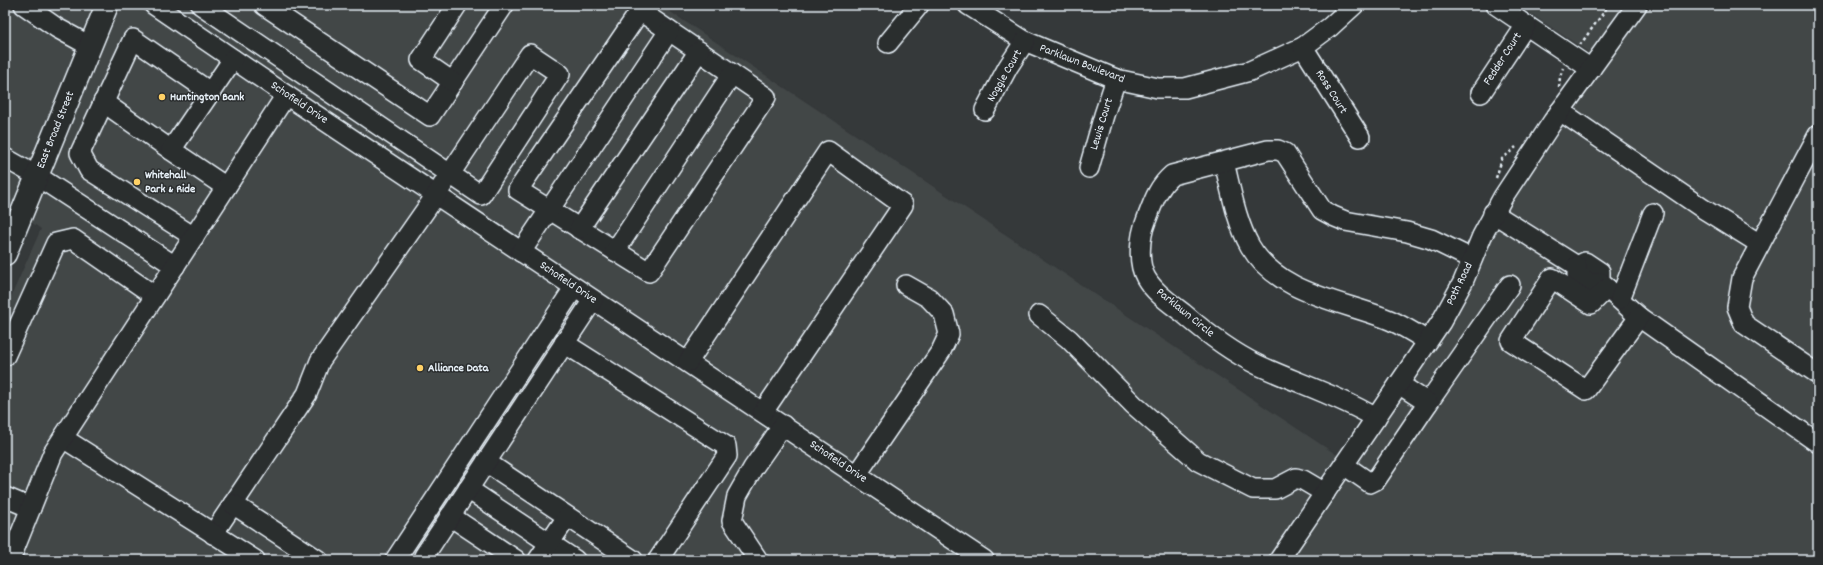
<svg xmlns="http://www.w3.org/2000/svg" width="1823" height="565" font-family="Dekko,sans-serif">
<style>
.built{fill:#424647}
.lines{fill:none;stroke-linecap:round;stroke-linejoin:round}
.minor-casing{stroke:#e8f1f8;stroke-width:22}
.major-casing{stroke:#e8f1f8;stroke-width:25}
.path{stroke:#e8f1f8;stroke-width:2.5;stroke-dasharray:3 3;stroke-linecap:butt}
.minor{stroke:#2a2d2e;stroke-width:19}
.major{stroke:#2a2d2e;stroke-width:22}
.poi-dot{fill:#ffd166;stroke:#2a2d2e;stroke-width:1.5}
.labels{text-anchor:middle;dominant-baseline:central;stroke-width:3;stroke-linejoin:round;paint-order:stroke}
.street-label{font-size:12px;fill:#e8f1f8;stroke:#2a2d2e}
.poi-label{font-size:12px;font-weight:bold;fill:#e8f1f8;stroke:#2a2d2e;text-anchor:start}
</style>
<rect width="100%" height="100%" fill="#35393a"/>
<filter id="ink" filterUnits="userSpaceOnUse"><feTurbulence type="fractalNoise" baseFrequency=".025" numOctaves="2"/><feDisplacementMap in="SourceGraphic" scale="8" xChannelSelector="R" yChannelSelector="G"/><feConvolveMatrix kernelMatrix="1 2 1 2 8 2 1 2 1" color-interpolation-filters="sRGB"/></filter>
<g filter="url(#ink)">
<path class="built" d="M5,5H660L1349,463L1489,227L1597,58L1518,5H1818V560H5V310L41,229L5,204Z"/>
<g class="lines">
<defs>
<g id="minor">
<path d="M24,5L57,28L90,46"/>
<path d="M154,5L286,95L984,560"/>
<path d="M201,5L450,174L481,195L560,74L530,54L436,195L320,361L307,394L213,534"/>
<path d="M264,5L430,116L504,5"/>
<path d="M968,5L1025,41L1116,79L1158,88H1185L1250,71L1303,47L1330,27L1354,5"/>
<path d="M1496,5L1591,69"/>
<path d="M640,11L766,97L649,272L518,190Z"/>
<path d="M888,43L919,5"/>
<path d="M1303,47L1360,137"/>
<path d="M453,82L421,60L457,5"/>
<path d="M1481,93L1526,25"/>
<path d="M103,102L171,150"/>
<path d="M985,110L1008,67L1025,41"/>
<path d="M1560,111L1702,208L1760,244"/>
<path d="M1818,135L1742,278L1737,307L1744,324L1818,374"/>
<path d="M5,158L37,176L175,266"/>
<path d="M1224,162C1231,190 1236,221 1250,246C1277,292 1336,300 1382,317C1397,322 1413,332 1427,341"/>
<path d="M1089,168L1104,115L1116,79"/>
<path d="M226,187L171,150L233,59"/>
<path d="M1493,213L1577,266"/>
<path d="M579,229L699,51"/>
<path d="M194,237L89,170L80,153L133,39L210,92"/>
<path d="M615,251L732,74"/>
<path d="M521,252L669,31"/>
<path d="M1577,266L1585,262L1600,272V282L1639,317L1818,443"/>
<path d="M1577,266V275L1592,284L1600,282"/>
<path d="M1607,288L1591,304L1552,278L1511,341L1586,390L1639,317"/>
<path d="M1620,299L1653,213"/>
<path d="M1039,315L1069,339L1134,405L1198,461L1253,489H1275L1296,478L1303,480L1325,493"/>
<path d="M564,343L726,446L727,456L658,560"/>
<path d="M5,356L56,243L73,239L155,296"/>
<path d="M688,362L828,151L903,205L763,412"/>
<path d="M1428,403L1510,285"/>
<path d="M1376,418C1339,396 1297,383 1258,365C1231,352 1205,332 1183,313C1170,303 1154,292 1146,278C1137,263 1140,236 1146,221C1153,203 1157,188 1172,175L1268,150H1278L1285,153L1322,210L1333,216L1345,221L1407,232L1431,239L1472,259"/>
<path d="M63,438L255,560"/>
<path d="M486,462L633,560"/>
<path d="M1344,465L1370,483L1376,480L1428,403L1399,384"/>
<path d="M857,474L941,351L949,334L944,314L929,298L906,285"/>
<path d="M468,489L575,560"/>
<path d="M5,497L31,508"/>
<path d="M233,504L318,560"/>
<path d="M450,516L516,560"/>
<path d="M10,560L53,453L286,95"/>
<path d="M395,560L574,288"/>
<path d="M424,560V556L593,300"/>
<path d="M538,560L567,517"/>
<path d="M758,560L732,521L737,496L753,468L783,425"/>
<path d="M1279,560L1441,322L1463,282L1482,236L1503,197L1553,121L1637,5"/>
</g>
<path id="major" d="M5,254L107,5"/>
</defs>
<use href="#minor" class="minor-casing"/>
<use href="#major" class="major-casing"/>
<g class="path">
<path d="M1580,45L1609,5"/>
<path d="M1559,87L1560,77L1563,68"/>
<path d="M1496,178L1502,159L1516,147"/>
</g>
<use href="#minor" class="minor"/>
<use href="#major" class="major"/>
</g>
</g>
<g class="poi-dot">
<circle cx="162" cy="97" r="4"/>
<circle cx="137" cy="182" r="4"/>
<circle cx="420" cy="368" r="4"/>
</g>
<g class="labels">
<g class="street-label">
<text transform="translate(1503 59) rotate(-57)">Fedder Court</text>
<text transform="translate(1082 64) rotate(21)">Parklawn Boulevard</text>
<text transform="translate(1005 76) rotate(-60)">Noggle Court</text>
<text transform="translate(1331 92) rotate(58)">Ross Court</text>
<text transform="translate(299 103) rotate(34)">Schofield Drive</text>
<text transform="translate(1102 124) rotate(-73)">Lewis Court</text>
<text transform="translate(56 130) rotate(-68)">East Broad Street</text>
<text transform="translate(568 283) rotate(34)">Schofield Drive</text>
<text transform="translate(1460 284) rotate(-64)">Poth Road</text>
<text transform="translate(1185 313) rotate(39)">Parklawn Circle</text>
<text transform="translate(838 462) rotate(34)">Schofield Drive</text>
</g>
<g class="poi-label">
<text x="170" y="97">Huntington Bank</text>
<text x="145" y="175">Whitehall<tspan x="145" dy="14">Park &amp; Ride</tspan></text>
<text x="428" y="368">Alliance Data</text>
</g>
</g>
<rect width="1823" height="565" fill="none" stroke="#2a2d2e" stroke-width="20"/>
<rect x="10" y="10" width="1803" height="545" fill="none" stroke="#e8f1f8" stroke-width="1.5" filter="url(#ink)"/>
</svg>
